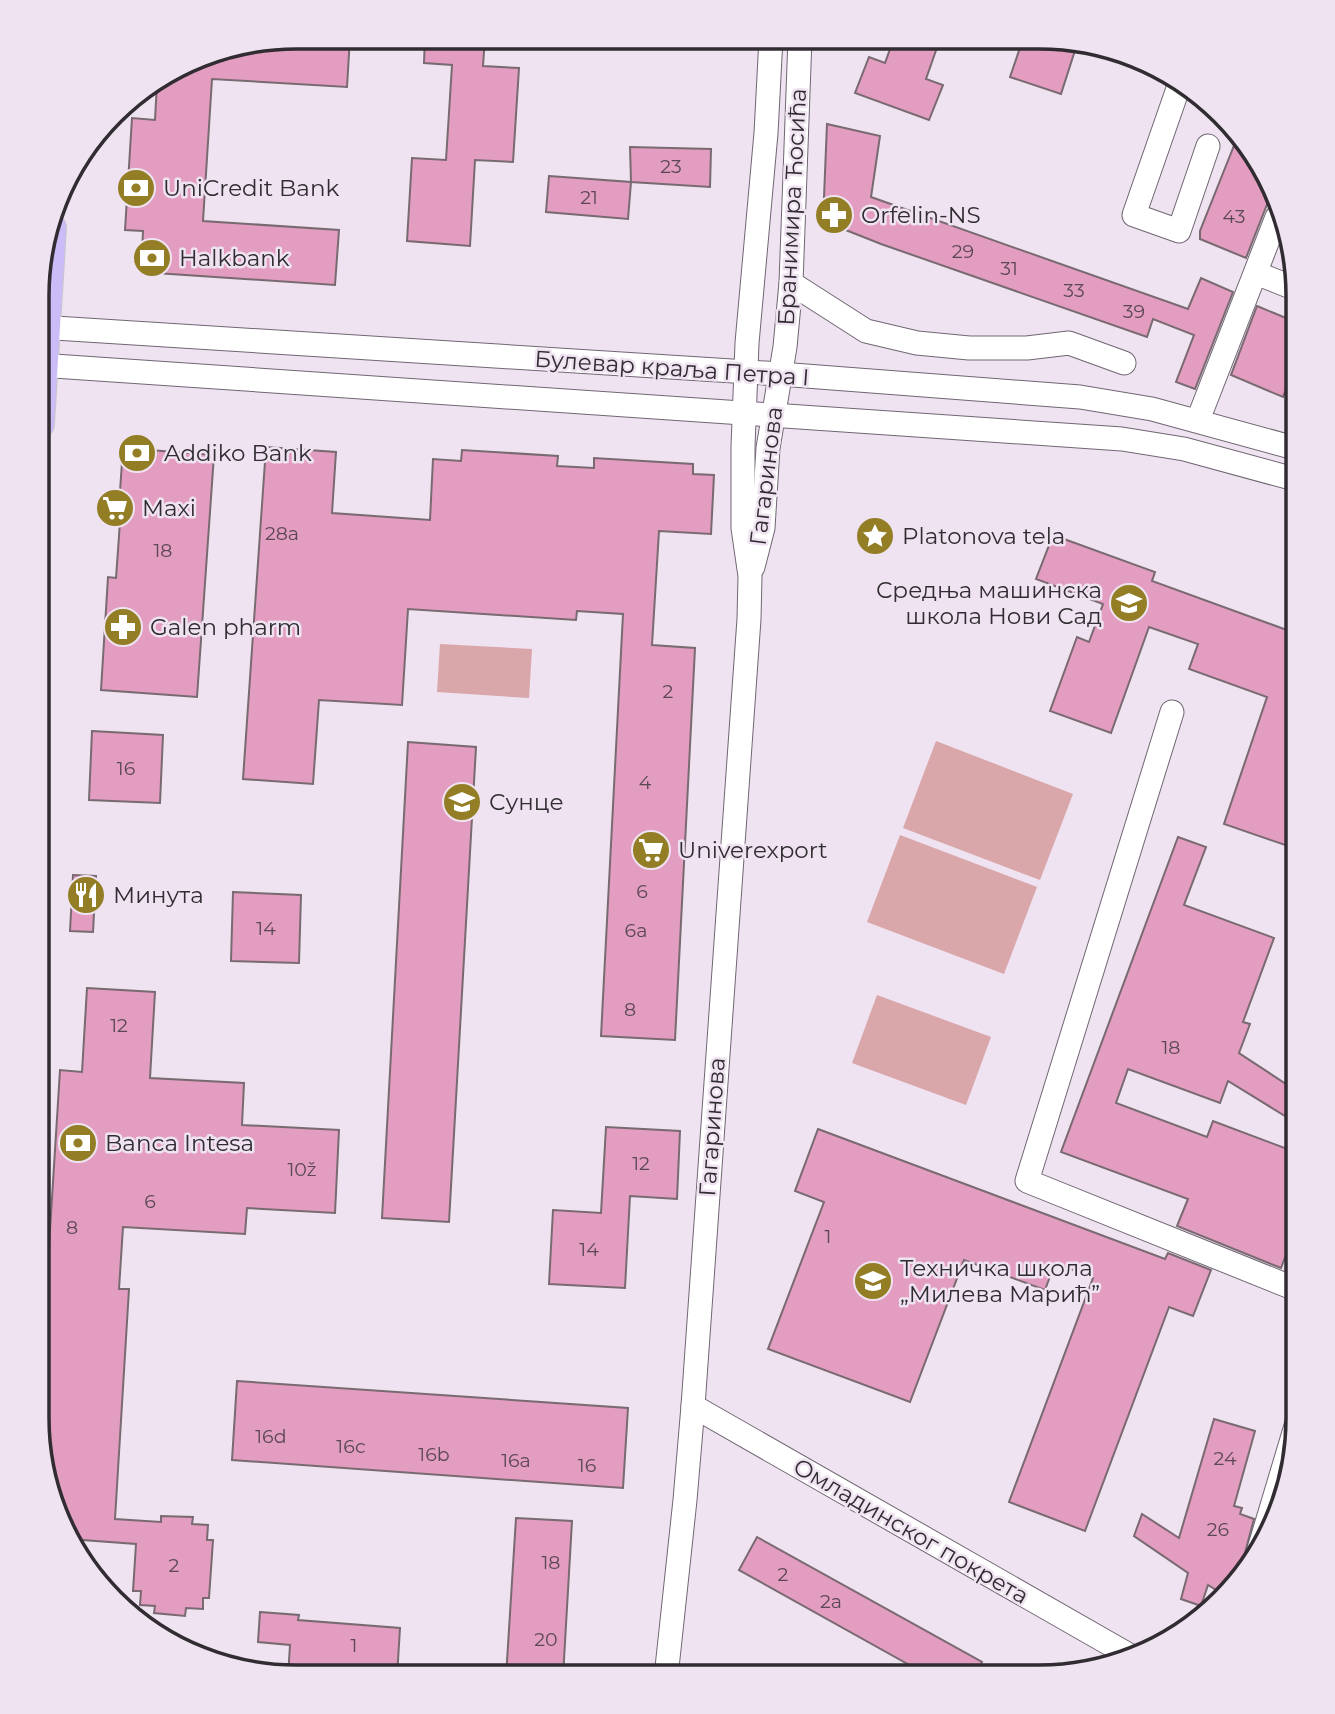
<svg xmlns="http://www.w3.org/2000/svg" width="1335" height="1714" font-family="Montserrat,sans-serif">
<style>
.green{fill:#d9a6a9}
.building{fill:#e29dc0;stroke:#796a71;stroke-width:2}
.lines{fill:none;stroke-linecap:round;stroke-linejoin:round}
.minor-casing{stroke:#706672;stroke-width:25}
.major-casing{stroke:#c9c8c9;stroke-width:32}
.minor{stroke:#fff;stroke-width:23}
.major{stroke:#cbbcf7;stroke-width:30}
.labels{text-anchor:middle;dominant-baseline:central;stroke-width:5;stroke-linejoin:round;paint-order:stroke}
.number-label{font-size:19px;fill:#5c4855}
.poi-label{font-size:23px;fill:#302c31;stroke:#efe3f1;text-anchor:start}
.street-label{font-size:23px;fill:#302c31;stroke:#efe3f1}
.rim{fill:none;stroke:#302c31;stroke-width:3.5}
</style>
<rect width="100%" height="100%" fill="#efe3f1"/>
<g class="green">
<path d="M541,37L612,38L611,50L540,45Z"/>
<path d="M440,644L532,649L529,698L437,692Z"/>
<path d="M936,741L1073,794L1040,880L903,828Z"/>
<path d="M900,835L1037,887L1004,974L867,922Z"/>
<path d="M877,995L991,1037L966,1105L852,1063Z"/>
</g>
<g class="building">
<path d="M296,37H350L347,87L212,79L203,221L339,230L335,285L141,272L143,231L125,230L132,118L155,120L157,83L213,51Z"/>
<path d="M425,37H485L483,66L519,68L513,162L475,160L470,246L407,241L412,158L446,160L452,65L424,63Z"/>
<path d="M894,38L940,39L926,79L943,85L929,120L855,93L869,57L885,63Z"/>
<path d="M1023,39H1073L1078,41L1061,94L1010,77Z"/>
<path d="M827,124L880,136L871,197L1188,309L1201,278L1233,292L1195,389L1176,382L1194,335L1153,319L1147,337L881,244L823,221Z"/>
<path d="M1237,138L1264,167L1271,194L1246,258L1200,239V231Z"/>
<path d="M630,147L711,149L710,187L631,182Z"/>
<path d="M549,176L631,182L628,219L546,212Z"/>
<path d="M1257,306L1298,323V379L1291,376L1283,397L1231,375Z"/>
<path d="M266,447L336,452L332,513L430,520L433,459L461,461L462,450L558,456L557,466L594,468V458L693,464V474L714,475L711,534L659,531L652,645L695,648L675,1040L601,1036L623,614L577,611L576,620L408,609L402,705L319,700L313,784L243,779Z"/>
<path d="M123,448L214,455L197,697L101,690L108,577L116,578L120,522H112L114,491H120Z"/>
<path d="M1053,535L1155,572L1152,581L1298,634V836L1294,848L1224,824L1267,697L1189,669L1198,644L1149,627L1111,733L1050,711L1077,637L1089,642L1103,604L1036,579Z"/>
<path d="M92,731L163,735L160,803L89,800Z"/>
<path d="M408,742L476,747L449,1222L382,1218Z"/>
<path d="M1178,837L1206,847L1184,905L1274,938L1243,1022L1250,1024L1239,1053L1286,1084L1298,1083V1124L1228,1081L1220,1103L1128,1069L1116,1103L1207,1137L1213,1121L1298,1153V1223L1281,1268L1177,1226L1188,1199L1061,1152Z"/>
<path d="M73,875L96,876L93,932L70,931Z"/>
<path d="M233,892L301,895L299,963L231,961Z"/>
<path d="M87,988L155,992L150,1078L244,1083L242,1125L339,1130L335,1213L247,1208L245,1234L123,1227L119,1289H129L115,1519L161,1522V1516L193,1517L192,1524L208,1525L207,1540H213L209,1598H203V1609L186,1608L185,1616L154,1613L155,1606L140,1605L141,1591H133L136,1544L69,1539L38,1422L60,1070L82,1072Z"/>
<path d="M606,1127L680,1131L677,1199L630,1196L625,1288L549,1284L553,1210L601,1213Z"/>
<path d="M818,1129L1165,1259L1168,1253L1211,1270L1193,1316L1169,1307L1085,1531L1009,1502L1093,1278L1055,1263L1045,1290L964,1260L910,1402L768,1349L824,1202L795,1191Z"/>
<path d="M237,1381L628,1408L623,1488L232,1460Z"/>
<path d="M1214,1419L1255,1431L1234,1506L1242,1508L1240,1514L1254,1519L1242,1564L1233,1572L1221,1593L1208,1585L1201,1606L1181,1599L1188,1573L1134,1536L1142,1514L1179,1538Z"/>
<path d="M516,1518L572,1521L563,1677H506Z"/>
<path d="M757,1537L982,1662L974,1677H931L739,1570Z"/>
<path d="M260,1612L299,1615L298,1620L400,1628L397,1677H288L290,1645L258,1642Z"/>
</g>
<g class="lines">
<defs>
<g id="minor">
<path d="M1181,80L1134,215L1179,231L1208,146"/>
<path d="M1256,273L1296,289"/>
<path d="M791,283L866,331L917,343L969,348H1027L1069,343L1124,363"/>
<path d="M39,327L780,374L1080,397L1152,409L1298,449"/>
<path d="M39,365L1122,439L1184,449L1298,480"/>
<path d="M1198,420L1277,217"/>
<path d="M753,567L763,528L768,448L785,347L791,283L800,38"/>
<path d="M1172,712L1027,1181L1298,1290"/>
<path d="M693,1406L1129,1655"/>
<path d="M1257,1556L1298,1419"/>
<path d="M666,1677L685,1500L693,1406L749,619L750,576L743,528V447L747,343L766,133L771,38"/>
</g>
<path id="major" d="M39,424L51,228"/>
</defs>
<use href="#minor" class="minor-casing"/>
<use href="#major" class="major-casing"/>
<use href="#minor" class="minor"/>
<use href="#major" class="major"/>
</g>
<defs>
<symbol id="bank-disc" viewBox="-11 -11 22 22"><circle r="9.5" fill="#937e26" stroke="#efe3f1"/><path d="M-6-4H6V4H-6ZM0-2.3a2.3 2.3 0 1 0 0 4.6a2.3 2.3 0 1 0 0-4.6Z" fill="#fff"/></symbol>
<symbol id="pharmacy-disc" viewBox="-11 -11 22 22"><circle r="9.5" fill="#937e26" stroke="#efe3f1"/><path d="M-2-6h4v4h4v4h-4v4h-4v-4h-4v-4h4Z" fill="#fff"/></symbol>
<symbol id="supermarket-disc" viewBox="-11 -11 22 22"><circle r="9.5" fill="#937e26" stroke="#efe3f1"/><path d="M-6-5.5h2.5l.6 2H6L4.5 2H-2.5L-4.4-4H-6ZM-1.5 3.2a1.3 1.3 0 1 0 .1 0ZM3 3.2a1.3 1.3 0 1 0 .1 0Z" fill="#fff"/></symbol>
<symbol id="sight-disc" viewBox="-11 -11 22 22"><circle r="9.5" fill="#937e26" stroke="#efe3f1"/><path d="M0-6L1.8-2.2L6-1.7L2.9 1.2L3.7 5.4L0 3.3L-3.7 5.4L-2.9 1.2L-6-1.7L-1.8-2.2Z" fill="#fff"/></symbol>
<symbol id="school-disc" viewBox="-11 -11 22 22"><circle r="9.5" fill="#937e26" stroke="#efe3f1"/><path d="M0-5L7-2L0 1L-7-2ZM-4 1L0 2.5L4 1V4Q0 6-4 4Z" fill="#fff"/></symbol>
<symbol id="restaurant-disc" viewBox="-11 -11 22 22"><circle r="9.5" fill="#937e26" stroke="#efe3f1"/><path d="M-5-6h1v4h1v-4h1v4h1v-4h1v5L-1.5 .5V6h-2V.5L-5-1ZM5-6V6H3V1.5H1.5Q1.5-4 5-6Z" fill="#fff"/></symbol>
</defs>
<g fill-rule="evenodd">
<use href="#bank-disc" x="114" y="166" width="44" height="44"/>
<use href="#pharmacy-disc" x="812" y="193" width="44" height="44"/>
<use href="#bank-disc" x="130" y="236" width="44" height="44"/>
<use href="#bank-disc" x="115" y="431" width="44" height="44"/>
<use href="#supermarket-disc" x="93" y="486" width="44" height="44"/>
<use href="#sight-disc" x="853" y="514" width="44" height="44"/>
<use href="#school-disc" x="1107" y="581" width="44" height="44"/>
<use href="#pharmacy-disc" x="101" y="605" width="44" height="44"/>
<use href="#school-disc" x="440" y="780" width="44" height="44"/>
<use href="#supermarket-disc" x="629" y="828" width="44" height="44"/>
<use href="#restaurant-disc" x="64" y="873" width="44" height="44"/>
<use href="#bank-disc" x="56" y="1121" width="44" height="44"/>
<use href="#school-disc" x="851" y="1259" width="44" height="44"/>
</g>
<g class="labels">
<g class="number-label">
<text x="671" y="166">23</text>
<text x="589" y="197">21</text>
<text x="1234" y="216">43</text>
<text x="963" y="251">29</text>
<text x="1009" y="268">31</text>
<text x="1074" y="290">33</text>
<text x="1134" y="311">39</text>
<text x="282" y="533">28a</text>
<text x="163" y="550">18</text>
<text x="668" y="691">2</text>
<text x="126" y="768">16</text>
<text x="645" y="782">4</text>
<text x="642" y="891">6</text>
<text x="266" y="928">14</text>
<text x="636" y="930">6a</text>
<text x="630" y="1009">8</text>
<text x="119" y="1025">12</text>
<text x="1171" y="1047">18</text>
<text x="641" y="1163">12</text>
<text x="302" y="1169">10ž</text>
<text x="150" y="1201">6</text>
<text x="72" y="1227">8</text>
<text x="828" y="1236">1</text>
<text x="589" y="1249">14</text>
<text x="271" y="1436">16d</text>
<text x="351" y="1446">16c</text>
<text x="434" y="1454">16b</text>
<text x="1225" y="1458">24</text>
<text x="516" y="1460">16a</text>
<text x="587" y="1465">16</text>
<text x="1218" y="1529">26</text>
<text x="551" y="1562">18</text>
<text x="174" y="1565">2</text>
<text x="783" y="1574">2</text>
<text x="831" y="1601">2a</text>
<text x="546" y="1639">20</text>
<text x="354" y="1645">1</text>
</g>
<g class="poi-label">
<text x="163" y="188">UniCredit Bank</text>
<text x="861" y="215">Orfelin-NS</text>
<text x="179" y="258">Halkbank</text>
<text x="164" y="453">Addiko Bank</text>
<text x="142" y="508">Maxi</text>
<text x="902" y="536">Platonova tela</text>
<text x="1102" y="590" text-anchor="end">Средња машинска<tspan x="1102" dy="26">школа Нови Сад</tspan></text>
<text x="150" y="627">Galen pharm</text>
<text x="489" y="802">Сунце</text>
<text x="678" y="850">Univerexport</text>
<text x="113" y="895">Минута</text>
<text x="105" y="1143">Banca Intesa</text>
<text x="900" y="1268">Техничка школа<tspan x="900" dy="26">„Милева Марић”</tspan></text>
</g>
<g class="street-label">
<text transform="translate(792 207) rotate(-87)">Бранимира Ћосића</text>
<text transform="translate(672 368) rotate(4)">Булевар краља Петра I</text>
<text transform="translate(766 476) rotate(-83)">Гагаринова</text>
<text transform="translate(712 1127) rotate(-86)">Гагаринова</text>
<text transform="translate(911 1531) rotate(30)">Омладинског покрета</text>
</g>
</g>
<path d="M0 0H1335V1714H0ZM296 49H1039A247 247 0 0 1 1286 296V1418A247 247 0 0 1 1039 1665H296A247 247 0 0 1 49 1418V296A247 247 0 0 1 296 49Z" fill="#efe3f1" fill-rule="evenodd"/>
<path class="rim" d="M296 49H1039A247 247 0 0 1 1286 296V1418A247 247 0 0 1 1039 1665H296A247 247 0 0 1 49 1418V296A247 247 0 0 1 296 49Z"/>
</svg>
